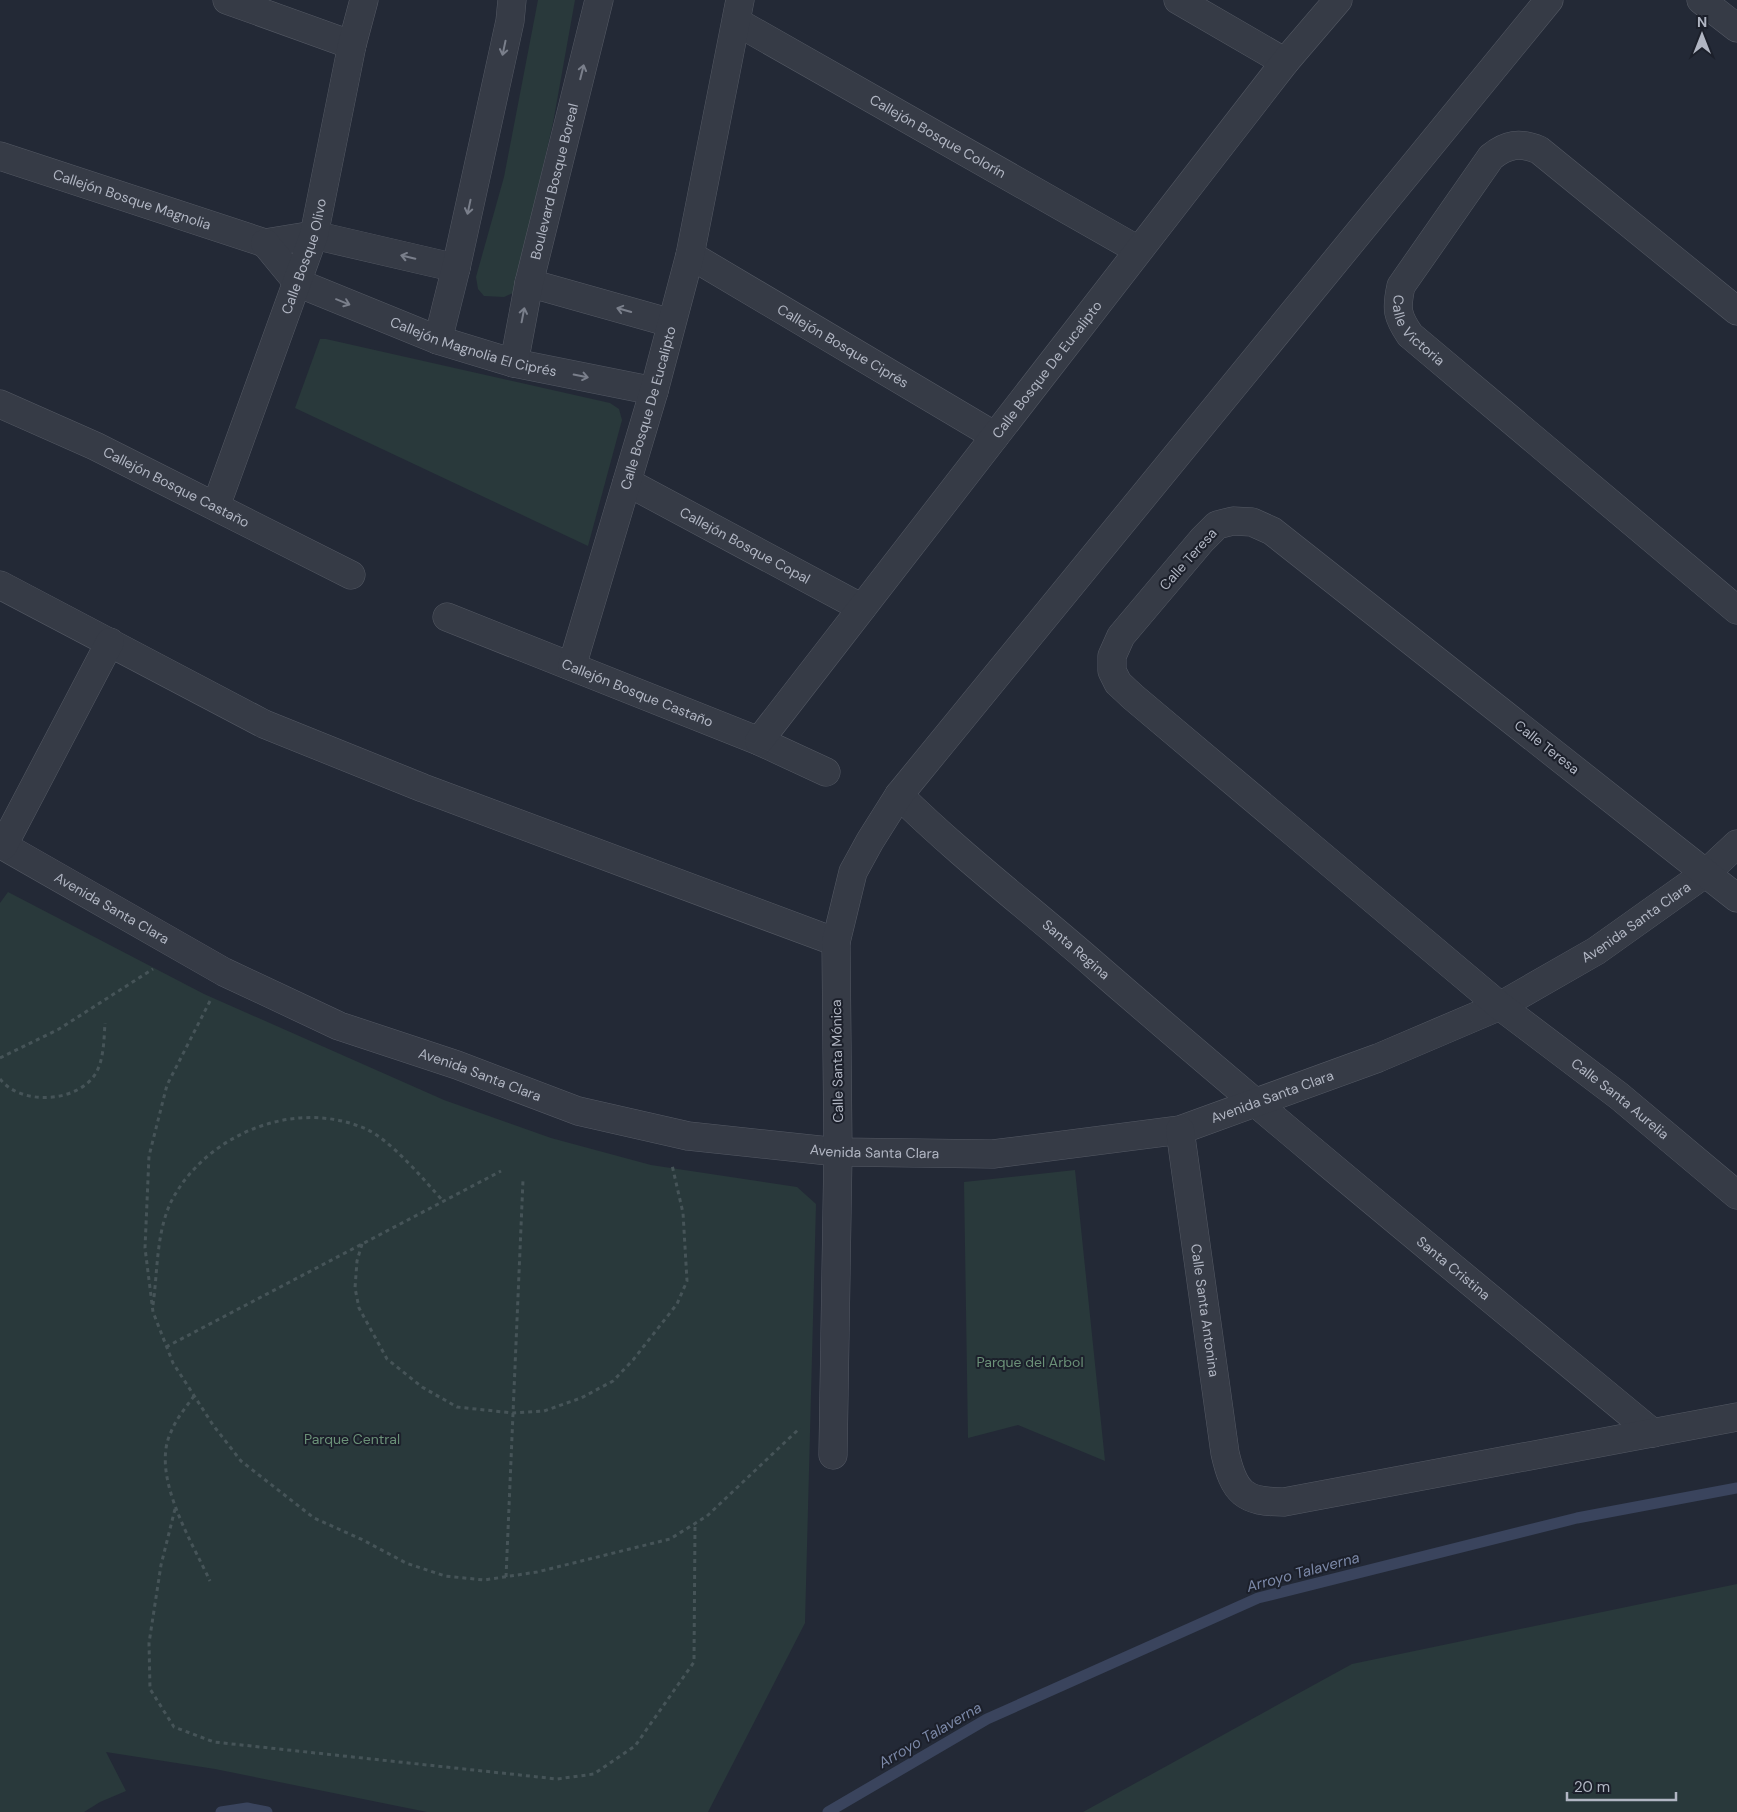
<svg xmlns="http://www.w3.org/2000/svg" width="1737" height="1812" font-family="'DM Sans',sans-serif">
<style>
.green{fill:#29393b}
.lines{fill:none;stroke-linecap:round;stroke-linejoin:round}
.stream{stroke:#3a445d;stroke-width:11}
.minor-casing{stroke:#545964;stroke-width:29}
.path{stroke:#465458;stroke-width:3;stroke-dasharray:4 4;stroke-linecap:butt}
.minor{stroke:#363b46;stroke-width:28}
.oneway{stroke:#7a7f8b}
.labels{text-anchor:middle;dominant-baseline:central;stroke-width:4;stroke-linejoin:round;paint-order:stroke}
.street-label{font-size:14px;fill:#b1b6c3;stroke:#1c202b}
.park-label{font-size:14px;fill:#6b9178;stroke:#1c202b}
.water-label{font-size:15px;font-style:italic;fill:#7c89a8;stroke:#1c202b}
</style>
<rect width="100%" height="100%" fill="#232936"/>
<g class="green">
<path d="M538,0H575L553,123L516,284L513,293L504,297L484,296L478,289L476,277L504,177Z"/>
<path d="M320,339H326L610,403L619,409L622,420L588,546L295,408Z"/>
<path d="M8,892L204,994L444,1100L551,1138L651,1165L797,1187L816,1204L805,1623L708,1812H427L215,1769L106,1752L126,1791L100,1802L84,1812H0V903Z"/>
<path d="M1075,1170L1105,1461L1018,1425L968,1438L964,1182Z"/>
<path d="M1737,1584V1812H1083L1352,1664Z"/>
</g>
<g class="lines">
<g class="stream">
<path d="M221,1812L247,1808L267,1812"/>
<path d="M828,1812L987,1719L1258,1598L1577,1518L1737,1488"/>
</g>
<defs>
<g id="minor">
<path d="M227,0L352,45"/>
<path d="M1178,0L1285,62"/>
<path d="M1701,0L1737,28"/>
<path id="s1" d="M737,22L1138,250"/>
<path id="s2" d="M0,156L265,243L314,235L456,268"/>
<path id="s3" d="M265,243L298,283L438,340L514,363L654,391"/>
<path id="s4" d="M690,255L995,436"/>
<path d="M529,283L671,323"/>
<path id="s5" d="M1737,311L1539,150C1520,142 1507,144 1491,157L1401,286C1396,309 1397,316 1410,335L1737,610"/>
<path d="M438,340L456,268L510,21L512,0"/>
<path id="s6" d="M514,363L529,283L599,0"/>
<path id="s7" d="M0,404L95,446L351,575"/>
<path id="s8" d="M627,482L862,608"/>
<path id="s9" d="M216,506L314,235L352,45L364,0"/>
<path d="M0,585L264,724L423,788L836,942"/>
<path id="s10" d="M447,617L759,741L826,772"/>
<path id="s11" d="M572,666L654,391L690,255L740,0"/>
<path id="s12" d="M759,741L1285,62L1338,0"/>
<path id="s13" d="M899,795C962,857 1032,910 1098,968C1280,1126 1467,1279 1653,1433"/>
<path id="s14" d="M0,844L224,972L339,1026L457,1065L578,1111L688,1136L838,1152L993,1154L1180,1130L1378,1058L1500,1006L1596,951L1707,872L1737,844"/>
<path d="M3,846L110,642"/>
<path id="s15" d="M1737,898L1272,531L1252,522L1233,521L1217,525L1202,540L1121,636L1112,656V671L1118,683L1133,697L1500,1006L1619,1096L1737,1195"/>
<path id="s16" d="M1180,1130L1225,1453C1234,1493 1244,1502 1284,1502L1737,1417"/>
<path d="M833,1455L838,1152L836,942L853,872L870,841L899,795L1549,0"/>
</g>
</defs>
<use href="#minor" class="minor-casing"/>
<g class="path">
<path d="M210,1001L167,1085L149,1156L145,1248L153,1312L173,1363L213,1425L241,1461L314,1518L363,1540L406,1563L445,1576L484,1580L537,1572L670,1539L707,1516L800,1428"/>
<path d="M0,1058L59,1029L153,969"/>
<path d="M0,1079C21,1106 78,1103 96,1073C104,1059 104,1038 105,1023"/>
<path d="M362,1244L357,1261L355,1288L359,1308L387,1359L422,1387L457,1407L513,1413L544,1411L581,1398L613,1381L633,1360L677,1304L687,1281L683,1213L672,1165"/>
<path d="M153,1305C158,1269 156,1230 173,1198C209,1133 296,1098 366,1129C392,1141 424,1180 443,1201"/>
<path d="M166,1347L501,1171"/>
<path d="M194,1396C186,1407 176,1419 171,1432C150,1475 192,1542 210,1581"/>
<path d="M175,1509L161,1565L149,1643L150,1689L174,1727L214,1742L557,1779L594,1774L635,1746L694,1662L695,1524"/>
<path d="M506,1577L523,1180"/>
</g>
<use href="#minor" class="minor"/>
</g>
<defs><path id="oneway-shaft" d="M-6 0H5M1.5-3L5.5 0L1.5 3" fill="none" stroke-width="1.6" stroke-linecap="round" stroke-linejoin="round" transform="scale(1.25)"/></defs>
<g class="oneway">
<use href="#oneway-shaft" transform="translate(504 48) rotate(102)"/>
<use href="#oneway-shaft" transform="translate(582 72) rotate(-76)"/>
<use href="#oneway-shaft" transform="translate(469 207) rotate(102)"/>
<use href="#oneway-shaft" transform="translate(408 257) rotate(-167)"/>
<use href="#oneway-shaft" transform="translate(343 302) rotate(22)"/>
<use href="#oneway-shaft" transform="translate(624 310) rotate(-164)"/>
<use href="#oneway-shaft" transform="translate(523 315) rotate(-79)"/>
<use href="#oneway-shaft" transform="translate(581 376) rotate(11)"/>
</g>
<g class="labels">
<g class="street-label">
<text stroke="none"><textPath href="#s1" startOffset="231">Callejón Bosque Colorín</textPath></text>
<text stroke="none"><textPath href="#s6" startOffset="186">Boulevard Bosque Boreal</textPath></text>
<text stroke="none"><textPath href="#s2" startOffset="139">Callejón Bosque Magnolia</textPath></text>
<text stroke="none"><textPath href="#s9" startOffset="265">Calle Bosque Olivo</textPath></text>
<text stroke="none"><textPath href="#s5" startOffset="516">Calle Victoria</textPath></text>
<text stroke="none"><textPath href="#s4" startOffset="178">Callejón Bosque Ciprés</textPath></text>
<text stroke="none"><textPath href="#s3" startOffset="239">Callejón Magnolia El Ciprés</textPath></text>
<text stroke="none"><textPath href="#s12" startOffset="470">Calle Bosque De Eucalipto</textPath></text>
<text stroke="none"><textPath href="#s11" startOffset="269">Calle Bosque De Eucalipto</textPath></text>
<text stroke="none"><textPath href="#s7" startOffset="195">Callejón Bosque Castaño</textPath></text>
<text stroke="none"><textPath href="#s8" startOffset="134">Callejón Bosque Copal</textPath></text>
<text transform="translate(1188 559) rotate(-48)">Calle Teresa</text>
<text stroke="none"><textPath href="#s10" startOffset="205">Callejón Bosque Castaño</textPath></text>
<text transform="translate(1547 747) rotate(38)">Calle Teresa</text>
<text stroke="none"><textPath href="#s14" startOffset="129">Avenida Santa Clara</textPath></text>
<text stroke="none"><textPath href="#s14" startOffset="1749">Avenida Santa Clara</textPath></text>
<text stroke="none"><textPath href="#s13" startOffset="235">Santa Regina</textPath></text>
<text transform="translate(837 1061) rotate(-91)">Calle Santa Mónica</text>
<text stroke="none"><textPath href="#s14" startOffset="534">Avenida Santa Clara</textPath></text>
<text stroke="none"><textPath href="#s14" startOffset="1344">Avenida Santa Clara</textPath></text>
<text stroke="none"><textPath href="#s15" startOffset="1499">Calle Santa Aurelia</textPath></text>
<text stroke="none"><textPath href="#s14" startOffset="939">Avenida Santa Clara</textPath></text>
<text stroke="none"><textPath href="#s13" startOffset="729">Santa Cristina</textPath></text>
<text stroke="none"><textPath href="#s16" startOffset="182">Calle Santa Antonina</textPath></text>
</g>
<g class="park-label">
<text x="1030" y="1362">Parque del Arbol</text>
<text x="352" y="1439">Parque Central</text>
</g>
<g class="water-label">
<text transform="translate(1303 1572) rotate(-15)">Arroyo Talaverna</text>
<text transform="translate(930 1735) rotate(-30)">Arroyo Talaverna</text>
</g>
</g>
<g transform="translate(1702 35)" stroke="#1c202b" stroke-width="4" paint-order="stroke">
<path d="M0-4L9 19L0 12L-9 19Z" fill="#b1b6c3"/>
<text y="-8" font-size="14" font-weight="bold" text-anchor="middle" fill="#b1b6c3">N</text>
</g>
<path d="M1567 1792v8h109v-8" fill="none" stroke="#b1b6c3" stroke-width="2.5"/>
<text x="1574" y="1792" font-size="15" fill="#b1b6c3" stroke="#1c202b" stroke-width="4" paint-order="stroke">20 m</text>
</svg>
